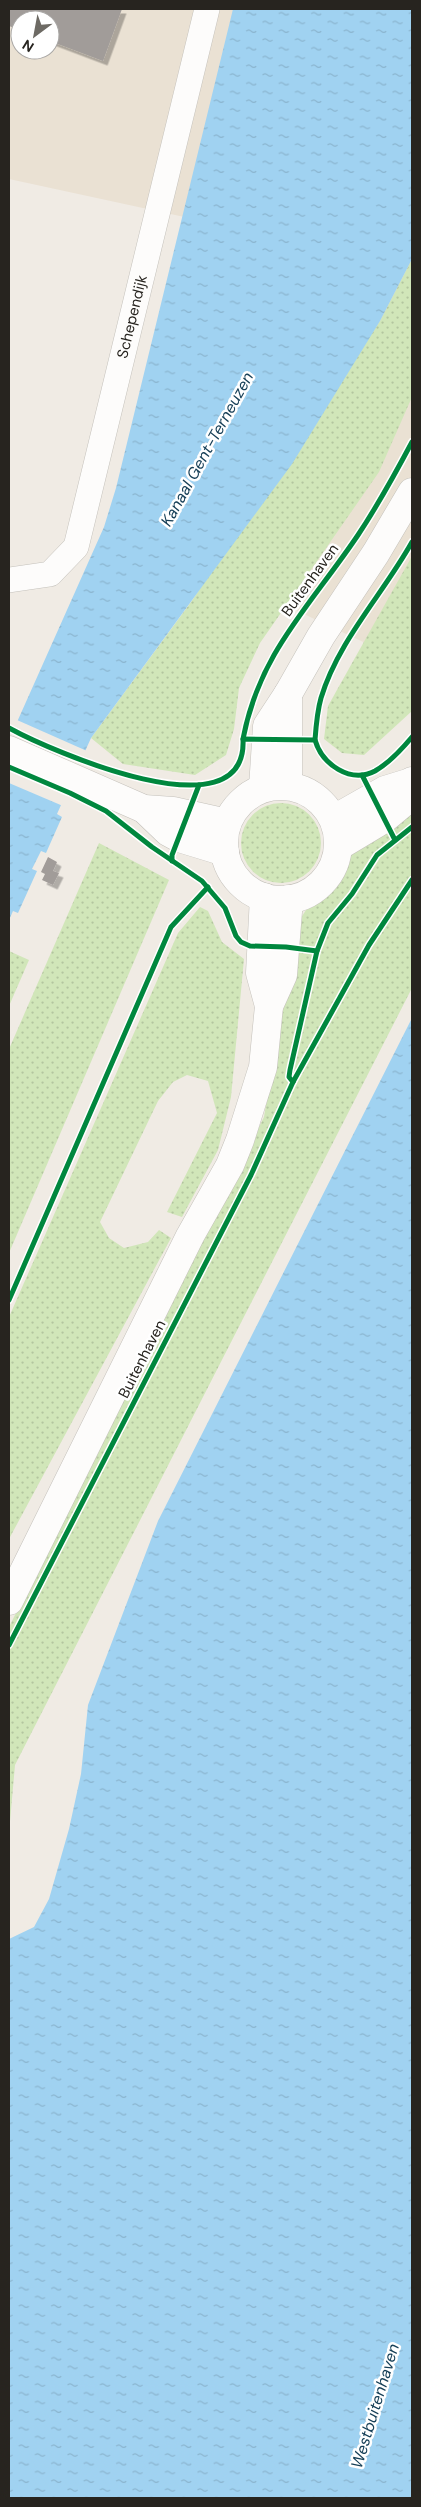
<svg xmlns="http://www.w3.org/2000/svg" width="421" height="2507" font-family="'DM Sans',sans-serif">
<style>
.built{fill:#eae1d3;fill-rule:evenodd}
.grass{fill:url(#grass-dots)}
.water{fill:url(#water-ripples)}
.pier{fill:#f0ebe4}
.building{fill:#a19c99;filter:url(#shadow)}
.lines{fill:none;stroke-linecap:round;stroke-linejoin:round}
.minor-casing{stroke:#c4c1bb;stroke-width:26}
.major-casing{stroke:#c4c1bb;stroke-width:29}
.minor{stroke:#fdfcfb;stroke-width:25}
.major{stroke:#fdfcfb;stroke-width:28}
.cycleway-casing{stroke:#fff;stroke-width:8}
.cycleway{stroke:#00873e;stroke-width:5}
.labels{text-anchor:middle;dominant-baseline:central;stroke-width:5;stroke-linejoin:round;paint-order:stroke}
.street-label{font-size:15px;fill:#27241f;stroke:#fff}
.water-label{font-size:16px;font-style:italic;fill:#174058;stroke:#fff}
</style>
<defs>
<pattern id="grass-dots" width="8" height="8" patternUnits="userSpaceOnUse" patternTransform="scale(1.25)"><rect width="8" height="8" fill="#d1e6b9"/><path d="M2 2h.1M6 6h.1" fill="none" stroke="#b3c59f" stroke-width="1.8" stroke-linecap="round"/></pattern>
<pattern id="water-ripples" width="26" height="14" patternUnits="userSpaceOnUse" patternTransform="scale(1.25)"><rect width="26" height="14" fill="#a0d2f1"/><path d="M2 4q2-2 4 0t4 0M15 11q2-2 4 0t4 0" fill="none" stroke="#8ab4ce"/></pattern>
<filter id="shadow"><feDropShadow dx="4.5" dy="4.5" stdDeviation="0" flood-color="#0004"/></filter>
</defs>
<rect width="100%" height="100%" fill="#f0ebe4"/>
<path class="built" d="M9,9H412V665L134,534L268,235L9,179ZM20,20H50V50H20Z"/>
<g class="grass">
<path d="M412,259V397L379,472L260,643L239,688L234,729L226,755L195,775L123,764L91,738L191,602L380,321Z"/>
<path d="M412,556V711L364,755L342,753L324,739L328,706Z"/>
<path d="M412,798V988L15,1765L9,1833V1627L264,1117L295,927L308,907L362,842Z"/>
<circle cx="281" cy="843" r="40"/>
<path d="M99,843L169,880L9,1253V1049Z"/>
<path d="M200,907L208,911L222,942L244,959L231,1097L218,1150L182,1217L167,1212L217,1113L208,1081L187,1075L173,1082L158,1101L100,1222L109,1238L124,1248L148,1242L159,1230L171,1238L9,1539V1317L178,933Z"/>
<path d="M9,951L29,960L9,1006Z"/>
</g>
<g class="water">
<path d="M233,9H412V259L380,321L292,464L91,738L57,814L62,817L46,853L41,851L32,869L37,871L18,913L13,911L9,920V740L104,527L116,488Z"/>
<path d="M412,1018V2498H9V1939L34,1927L49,1899L69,1829L81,1774L88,1705L158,1521Z"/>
</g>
<path class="pier" d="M17,720L87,751L63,806L9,783V739Z"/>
<g class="building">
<path d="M9,9H122L103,61L50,41V20H20V30L9,26Z"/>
<path d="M48,857L57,862L53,871L59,873L53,885L42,880L45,874L41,872Z"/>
</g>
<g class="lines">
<defs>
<g id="minor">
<path id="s1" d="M9,580L50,574L76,547L207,9"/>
</g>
<g id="major">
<path d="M288,694V786"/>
<path d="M9,750L144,809L173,811L227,823"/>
<circle cx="281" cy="843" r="57"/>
<path d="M263,788L267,726L288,694L321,636L376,553L412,492"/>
<path d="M144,809L168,832L179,838L225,852"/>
<path d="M334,819L385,790L411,782"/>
<path d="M339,846L384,819L402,804L412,781"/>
<path d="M264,897L260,973L269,1006"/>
<path d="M9,1601L190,1236L230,1165L240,1140L263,1067L269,1006L283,975L289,899"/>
</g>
</defs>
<use href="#minor" class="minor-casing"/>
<use href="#major" class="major-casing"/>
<use href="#minor" class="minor"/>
<use href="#major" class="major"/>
<defs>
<g id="cycleway">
<path d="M9,728C49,750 248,838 243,739L315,740C322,764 350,784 375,771C389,763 402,749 412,737"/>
<path d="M243,739C259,653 311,605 358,535C378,505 395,474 412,442"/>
<path d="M315,740C316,726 317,712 321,698C338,641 383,594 412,542"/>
<path d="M9,767L70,793L106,811L152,847L202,881L225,908L236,936L241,942L250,946L286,947L317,951"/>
<path d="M362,775L395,840"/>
<path d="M172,861V855L199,785"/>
<path d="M293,1082L289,1077L290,1070L317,951L328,923L352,894L377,855L412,827"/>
<path d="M9,1300L171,927L208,887"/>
<path d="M9,1645L251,1175L293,1082L369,945L412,880"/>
</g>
</defs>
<use href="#cycleway" class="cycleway-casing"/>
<use href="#cycleway" class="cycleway"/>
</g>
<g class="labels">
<g class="street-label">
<text stroke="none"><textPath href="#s1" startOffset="316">Schependijk</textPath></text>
<text transform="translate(310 580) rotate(-54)">Buitenhaven</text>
<text transform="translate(142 1359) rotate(-63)">Buitenhaven</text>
</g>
<g class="water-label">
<text transform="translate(207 449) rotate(-61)">Kanaal Gent-Terneuzen</text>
<text transform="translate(375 2406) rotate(-73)">Westbuitenhaven</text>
</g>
</g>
<rect width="421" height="2507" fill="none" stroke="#27241f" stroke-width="20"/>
<g transform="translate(35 35) rotate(212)"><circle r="24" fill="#ffffff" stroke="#a9a7a5"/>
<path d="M0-4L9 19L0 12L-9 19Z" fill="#6d6a64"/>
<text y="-8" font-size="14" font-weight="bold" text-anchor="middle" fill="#27241f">N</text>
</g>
</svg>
